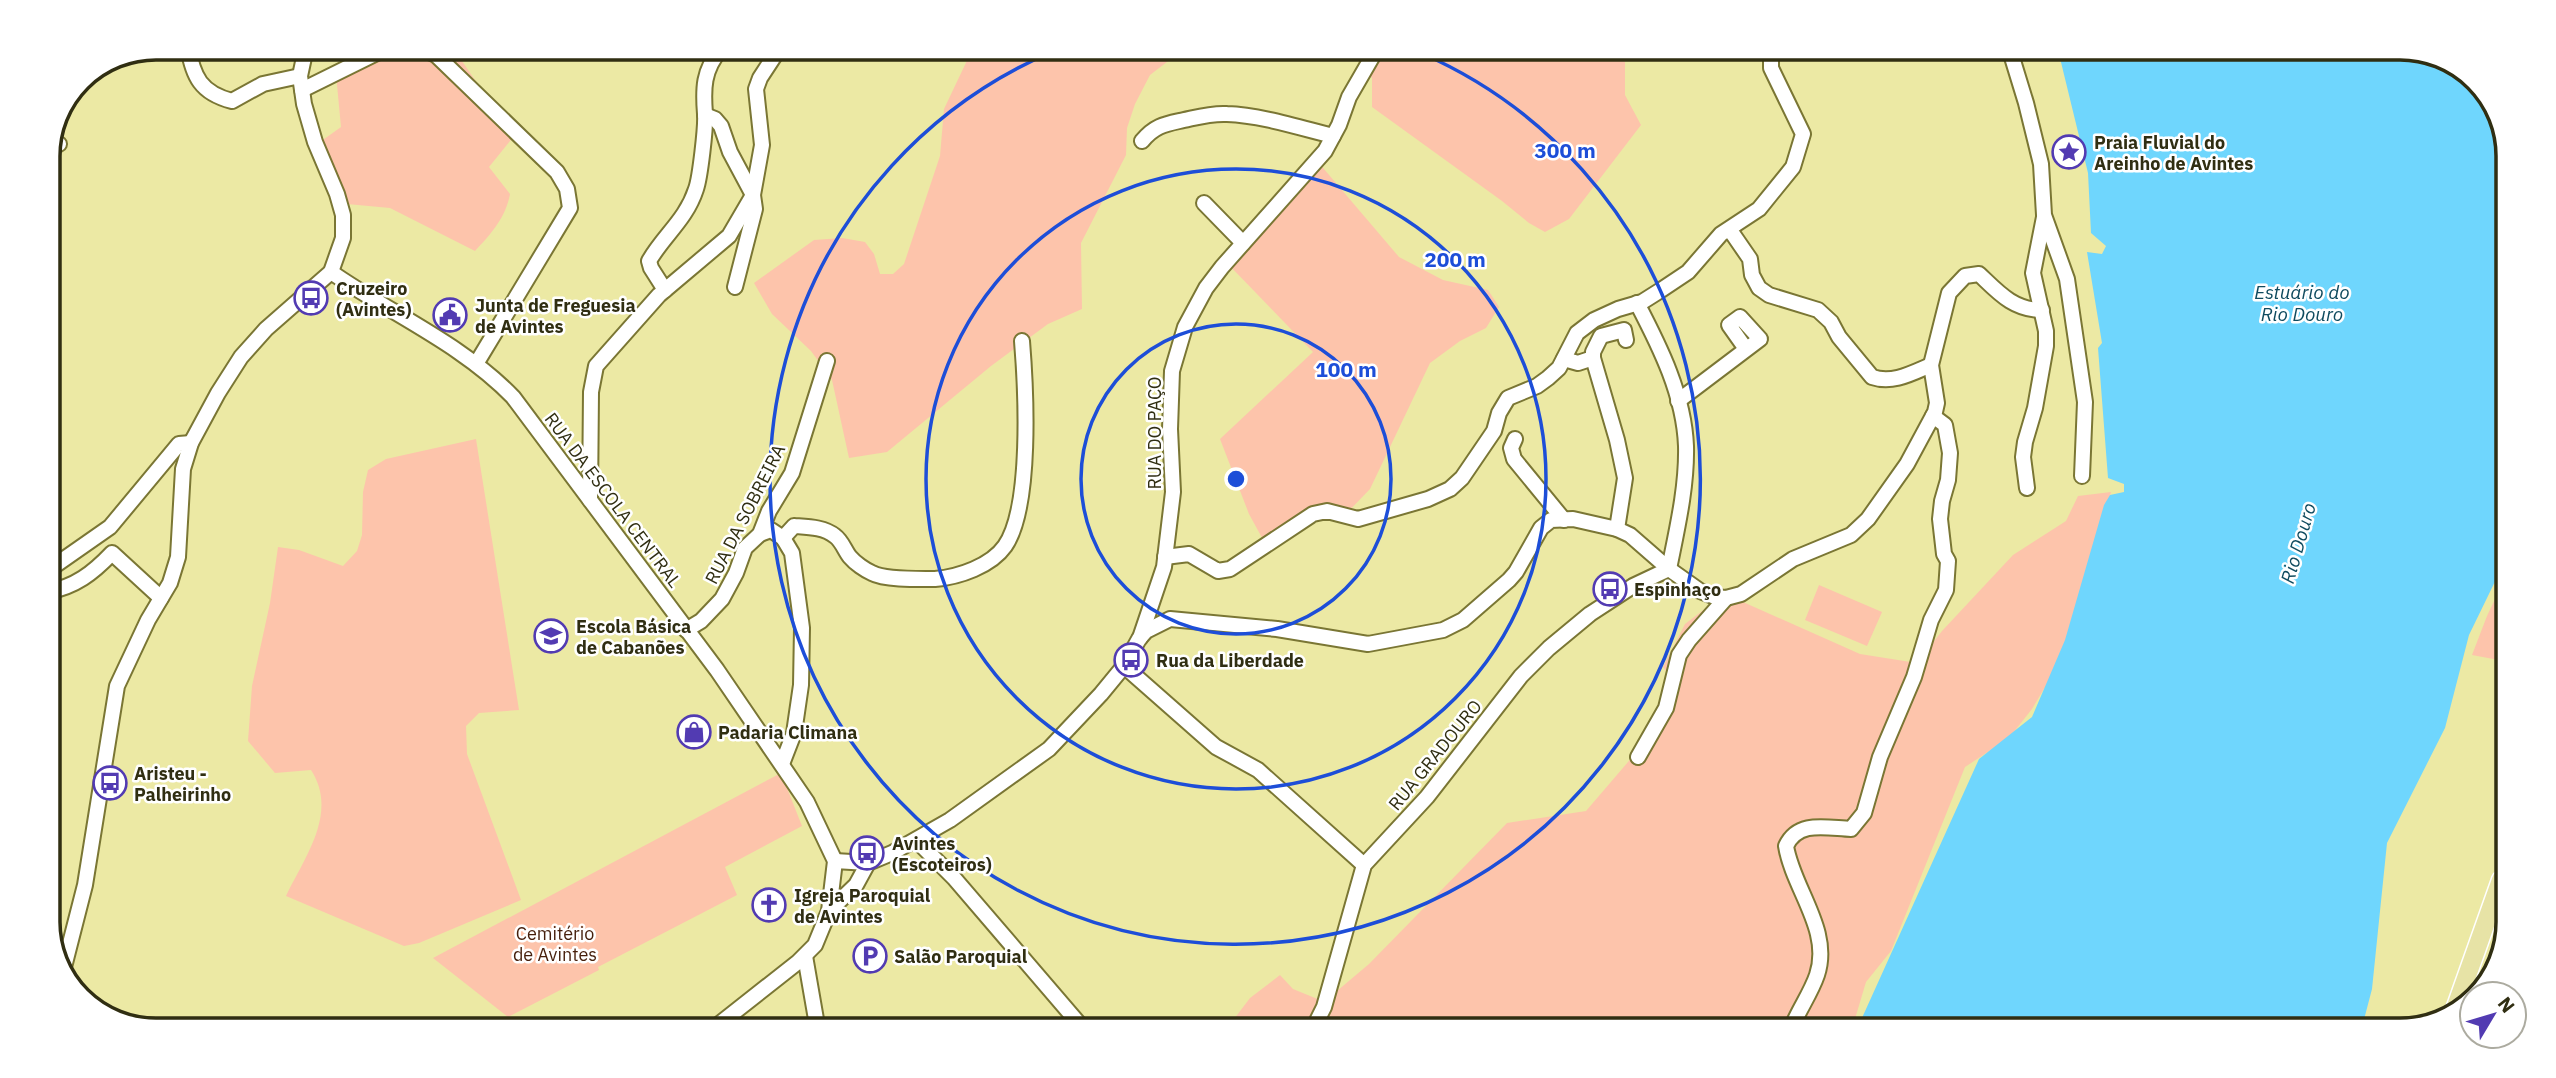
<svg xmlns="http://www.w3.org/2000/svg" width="2556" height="1078" font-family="'IBM Plex Sans',sans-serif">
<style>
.green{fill:#fdc4ab}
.water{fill:#6fd6fd}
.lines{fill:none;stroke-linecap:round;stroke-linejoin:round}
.minor-casing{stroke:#7a7634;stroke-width:18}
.major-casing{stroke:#fff;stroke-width:21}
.minor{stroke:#fff;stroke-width:14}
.major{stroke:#e7e3a6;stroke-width:18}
.ring{fill:none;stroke:#1d4ed8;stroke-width:3.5}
.labels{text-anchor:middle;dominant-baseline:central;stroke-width:5;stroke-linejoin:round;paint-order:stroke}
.poi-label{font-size:18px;font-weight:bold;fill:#302e12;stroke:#fff;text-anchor:start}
.street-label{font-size:18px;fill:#302e12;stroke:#fff}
.park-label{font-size:18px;fill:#461f0b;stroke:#fff}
.water-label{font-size:19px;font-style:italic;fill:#0f4b5f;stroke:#fff}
.rim{fill:none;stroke:#302e12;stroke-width:3.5}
.centre{fill:#1d4ed8;stroke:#fff;stroke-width:3.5}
.ring-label{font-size:21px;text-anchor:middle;font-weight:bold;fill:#1d4ed8;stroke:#fff;stroke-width:5;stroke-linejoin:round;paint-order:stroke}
</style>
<rect width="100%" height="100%" fill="#ece9a4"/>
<g class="green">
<path d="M376,48L531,49V57L506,61L472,53L462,61L479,86L518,131L489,167L510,194C506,217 491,234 475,251L390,208L347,204L320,142L341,127L336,74Z"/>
<path d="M972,50L1195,51L1176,55L1150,75L1135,104L1127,128L1126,155L1081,243L1082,309L1048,324L991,366L887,452L849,458L832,380L811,351L772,314L754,283L814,240L842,238L865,242L874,254L880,274H893L904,264L940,156L944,109Z"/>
<path d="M1369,52H1611L1625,62V95L1641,125L1569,219L1545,232L1529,223L1502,201L1372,107V78L1362,67Z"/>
<path d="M1318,162L1399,257L1443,280L1488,290L1499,307L1486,328L1460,341L1430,363L1370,489L1342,518L1321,507L1266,545L1249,514L1220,439L1313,352L1227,263Z"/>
<path d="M476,439L519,710L479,713L466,726L467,754L521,900L419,943L404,946L286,896C304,858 339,813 311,770L275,773L248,741L252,686L270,603L278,547L299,550L343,566L357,551L362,535L363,492L368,470L386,459Z"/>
<path d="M2111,492L2060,672L2051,677L2032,709L2009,738L1965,767L1891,951L1866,982L1852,1029L1228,1027L1250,998L1280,975L1293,989L1320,1000L1337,991L1369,964L1507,823L1586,811L1634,755L1673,680L1663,667L1685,624L1706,608L1743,602L1860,654L1917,663L1942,631L2013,555L2066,521L2078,496Z"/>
<path d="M2504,580V661L2472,655L2487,616Z"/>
<path d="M1819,585L1882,612L1867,646L1805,620Z"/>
<path d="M781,773L802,826L725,867L737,895L598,967L599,970L508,1017L433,958Z"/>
</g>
<path class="water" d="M2059,54L2442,55L2490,95L2509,149L2505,561L2469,635L2445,728L2387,843L2372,989L2361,1031L1857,1029L1979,759L2032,717L2065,640L2104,505L2110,495L2124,492V484L2108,478L2098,348L2102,343L2087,252L2102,254L2106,246L2091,233L2088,173Z"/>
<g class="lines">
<defs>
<g id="minor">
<path d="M188,47C193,77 201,93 232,101L263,84L300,76"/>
<path d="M420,48L436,55L557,172L567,189L570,208L476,364"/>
<path d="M2011,54L2026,103L2041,164L2044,215L2067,279L2085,402L2082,476"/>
<path d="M302,90L387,48"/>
<path d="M705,115L715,119L721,126L730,152L753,195L755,209L735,287"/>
<path d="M1142,141C1155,125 1166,124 1184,120C1198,117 1212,113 1227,114C1260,115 1301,128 1333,136"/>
<path d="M47,149L59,144"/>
<path d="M1204,203L1243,243"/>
<path d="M1730,230L1750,259L1752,275L1759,288L1769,295L1818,310L1831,322L1839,337L1872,377C1893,384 1912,373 1931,365"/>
<path d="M331,272C391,314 462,344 513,397L717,670L807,802L835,861L829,911L815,945L798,962L718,1025"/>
<path d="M665,290L651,268L649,261C664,235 686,220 696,189C700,178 706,127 705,114C703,89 703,70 721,49"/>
<path d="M1637,303C1660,347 1684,395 1686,446C1687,487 1677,529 1669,569"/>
<path d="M1564,359L1578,363L1593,358"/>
<path d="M1678,401L1760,339L1740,317L1729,325L1746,349"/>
<path d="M1515,439L1511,448L1514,459L1564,520"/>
<path d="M2027,488L2023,457L2025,442L2035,408L2046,346V331L2033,273L2044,217"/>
<path d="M590,500L591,392L596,366L659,295L729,236L753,195L762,145L756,89L760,78L779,49"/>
<path d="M1617,529L1625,478L1617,440L1593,358V352L1601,336L1624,330L1626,340"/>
<path d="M760,534L771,530L783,538L792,553L802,628L801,685L794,733L782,764"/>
<path d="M783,538L794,526C808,527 824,527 835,536C842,541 845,551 850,557C855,563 865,570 872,573C885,580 920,579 935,579C959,577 991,566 1005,546C1032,507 1026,390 1022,341"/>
<path d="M1165,557L1189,554L1218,571L1230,569L1313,514L1327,511L1358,519L1428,499L1450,489L1462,478L1494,431L1499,413L1508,398L1537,386L1548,378L1559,368L1577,333L1594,320L1618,309L1642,302L1661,290L1688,272L1721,234L1759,209L1793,167L1803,134L1771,68V53"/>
<path d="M47,571L110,527L179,444L191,443"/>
<path d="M47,592C75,587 93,573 112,553L161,598"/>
<path d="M686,630L701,621L722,599L736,573L745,548L760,534L769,511L792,473L827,361"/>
<path d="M1140,638L1164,567L1173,492L1170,429L1172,371L1185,327L1206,288L1222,267L1325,151L1339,125L1349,97L1375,52"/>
<path d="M1124,666L1216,747L1258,770L1364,865"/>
<path d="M1638,757L1666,708L1679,655L1689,640L1726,598"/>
<path d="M916,840L954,878L1081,1026"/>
<path d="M835,861L868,863L892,853L950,820L1049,749L1101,694L1124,666L1139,639L1146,631L1170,619L1277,629L1368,644L1443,630L1463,620L1509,580L1516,572L1541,528L1551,520L1573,519L1617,529L1630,535L1669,569L1700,591L1715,597L1726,598L1741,594L1793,559L1851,535L1868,519L1907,464L1935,412L1937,403L1931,365L1949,293L1965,276L1979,274C1998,292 2013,310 2042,310"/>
<path d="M829,911L856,885L868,863"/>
<path d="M805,956L817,1025"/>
<path d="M63,971L85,885L117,686L148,620L170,583L178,557L183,469L191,443L218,393L241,357L266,329L331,272L343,238V215L337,194L315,142L304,104L300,76L306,48"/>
<path d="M2462,989L2467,1001L2466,1007"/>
<path d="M1314,1027L1324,1007L1364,865L1427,797L1521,676L1549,648L1590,614L1633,586L1669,569"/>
<path d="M1791,1029C1798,1011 1811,993 1817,975C1832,930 1793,889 1786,846C1798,820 1826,828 1851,829L1864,813L1880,757L1914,677L1931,620L1946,590L1948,561L1944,554L1940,519L1942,501L1948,480L1950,453L1945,425L1933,416"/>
</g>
<path id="major" d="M2453,1015L2501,880"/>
</defs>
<use href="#minor" class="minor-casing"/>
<use href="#major" class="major-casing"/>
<use href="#minor" class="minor"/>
<use href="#major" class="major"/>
</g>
<g class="ring">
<circle cx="1236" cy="479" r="155"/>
<circle cx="1236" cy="479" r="310"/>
<path d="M1421 53A465 465 0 1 1 1054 51"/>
</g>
<defs>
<symbol id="sight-ring" viewBox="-11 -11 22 22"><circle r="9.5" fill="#fff" stroke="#523bb2" stroke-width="1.5"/><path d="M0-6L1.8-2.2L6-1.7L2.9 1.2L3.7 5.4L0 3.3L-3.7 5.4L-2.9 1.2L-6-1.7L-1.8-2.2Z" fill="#523bb2"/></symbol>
<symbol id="bus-ring" viewBox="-11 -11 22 22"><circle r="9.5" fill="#fff" stroke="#523bb2" stroke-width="1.5"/><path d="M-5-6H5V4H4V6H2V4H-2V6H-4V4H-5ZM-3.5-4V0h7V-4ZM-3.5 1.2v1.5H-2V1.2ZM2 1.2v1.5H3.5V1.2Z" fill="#523bb2"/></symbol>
<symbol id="civic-ring" viewBox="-11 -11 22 22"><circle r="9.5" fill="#fff" stroke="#523bb2" stroke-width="1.5"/><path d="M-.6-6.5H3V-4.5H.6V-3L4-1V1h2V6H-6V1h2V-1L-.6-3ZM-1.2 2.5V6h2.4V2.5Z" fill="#523bb2"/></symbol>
<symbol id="school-ring" viewBox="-11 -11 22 22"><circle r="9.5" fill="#fff" stroke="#523bb2" stroke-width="1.5"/><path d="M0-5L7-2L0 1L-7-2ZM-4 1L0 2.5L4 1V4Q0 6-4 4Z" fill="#523bb2"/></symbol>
<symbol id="shop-ring" viewBox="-11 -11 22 22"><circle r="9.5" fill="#fff" stroke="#523bb2" stroke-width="1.5"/><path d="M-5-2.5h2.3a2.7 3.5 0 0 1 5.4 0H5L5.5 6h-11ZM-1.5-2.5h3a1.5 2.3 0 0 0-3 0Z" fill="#523bb2"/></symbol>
<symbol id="church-ring" viewBox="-11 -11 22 22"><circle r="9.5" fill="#fff" stroke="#523bb2" stroke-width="1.5"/><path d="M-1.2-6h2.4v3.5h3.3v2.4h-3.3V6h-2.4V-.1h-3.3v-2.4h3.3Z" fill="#523bb2"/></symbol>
<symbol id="parking-ring" viewBox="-11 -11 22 22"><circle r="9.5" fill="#fff" stroke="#523bb2" stroke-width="1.5"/><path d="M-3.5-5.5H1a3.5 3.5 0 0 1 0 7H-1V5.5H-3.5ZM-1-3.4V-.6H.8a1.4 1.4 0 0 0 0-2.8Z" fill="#523bb2"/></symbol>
</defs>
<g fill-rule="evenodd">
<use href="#sight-ring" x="2050" y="133" width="38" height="38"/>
<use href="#bus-ring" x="292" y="279" width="38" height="38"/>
<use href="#civic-ring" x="431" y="296" width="38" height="38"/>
<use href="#bus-ring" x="1591" y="570" width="38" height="38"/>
<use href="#school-ring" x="532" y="617" width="38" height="38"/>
<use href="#bus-ring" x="1112" y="641" width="38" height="38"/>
<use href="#shop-ring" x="675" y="713" width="38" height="38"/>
<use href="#bus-ring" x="91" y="764" width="38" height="38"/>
<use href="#bus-ring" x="848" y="834" width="38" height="38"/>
<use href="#church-ring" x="750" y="886" width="38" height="38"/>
<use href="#parking-ring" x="851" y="937" width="38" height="38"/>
</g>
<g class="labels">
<g class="poi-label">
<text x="2094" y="142">Praia Fluvial do<tspan x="2094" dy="21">Areinho de Avintes</tspan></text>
<text x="336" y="288">Cruzeiro<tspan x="336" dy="21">(Avintes)</tspan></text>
<text x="475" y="305">Junta de Freguesia<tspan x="475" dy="21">de Avintes</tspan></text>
<text x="1634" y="589">Espinhaço</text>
<text x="576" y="626">Escola Básica<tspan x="576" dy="21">de Cabanões</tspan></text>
<text x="1156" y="660">Rua da Liberdade</text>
<text x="718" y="732">Padaria Climana</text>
<text x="134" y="773">Aristeu -<tspan x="134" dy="21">Palheirinho</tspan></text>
<text x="892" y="843">Avintes<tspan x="892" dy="21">(Escoteiros)</tspan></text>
<text x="794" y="895">Igreja Paroquial<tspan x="794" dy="21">de Avintes</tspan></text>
<text x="894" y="956">Salão Paroquial</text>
</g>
<g class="street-label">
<text transform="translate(1154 433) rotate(-90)">RUA DO PAÇO</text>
<text transform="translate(613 500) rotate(53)">RUA DA ESCOLA CENTRAL</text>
<text transform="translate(745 514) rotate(-63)">RUA DA SOBREIRA</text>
<text transform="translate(1435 755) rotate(-51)">RUA GRADOURO</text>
</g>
<g class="park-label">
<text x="555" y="933">Cemitério<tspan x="555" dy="21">de Avintes</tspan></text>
</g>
<g class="water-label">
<text x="2302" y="292">Estuário do<tspan x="2302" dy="22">Rio Douro</tspan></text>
<text transform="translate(2298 543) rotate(-74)">Rio Douro</text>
</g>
</g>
<path d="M0 0H2556V1078H0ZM156 60H2400A96 96 0 0 1 2496 156V922A96 96 0 0 1 2400 1018H156A96 96 0 0 1 60 922V156A96 96 0 0 1 156 60Z" fill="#fff" fill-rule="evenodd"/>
<path class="rim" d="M156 60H2400A96 96 0 0 1 2496 156V922A96 96 0 0 1 2400 1018H156A96 96 0 0 1 60 922V156A96 96 0 0 1 156 60Z"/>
<circle cx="1236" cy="479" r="10" class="centre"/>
<g class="ring-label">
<text x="1565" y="158">300 m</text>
<text x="1455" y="267">200 m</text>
<text x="1346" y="377">100 m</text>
</g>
<g transform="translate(2493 1015) rotate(52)"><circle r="33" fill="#ffffff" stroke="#acaba0" stroke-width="2"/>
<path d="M0-5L12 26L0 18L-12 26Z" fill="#523bb2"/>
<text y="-10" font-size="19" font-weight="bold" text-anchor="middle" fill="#302e12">N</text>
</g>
</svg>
